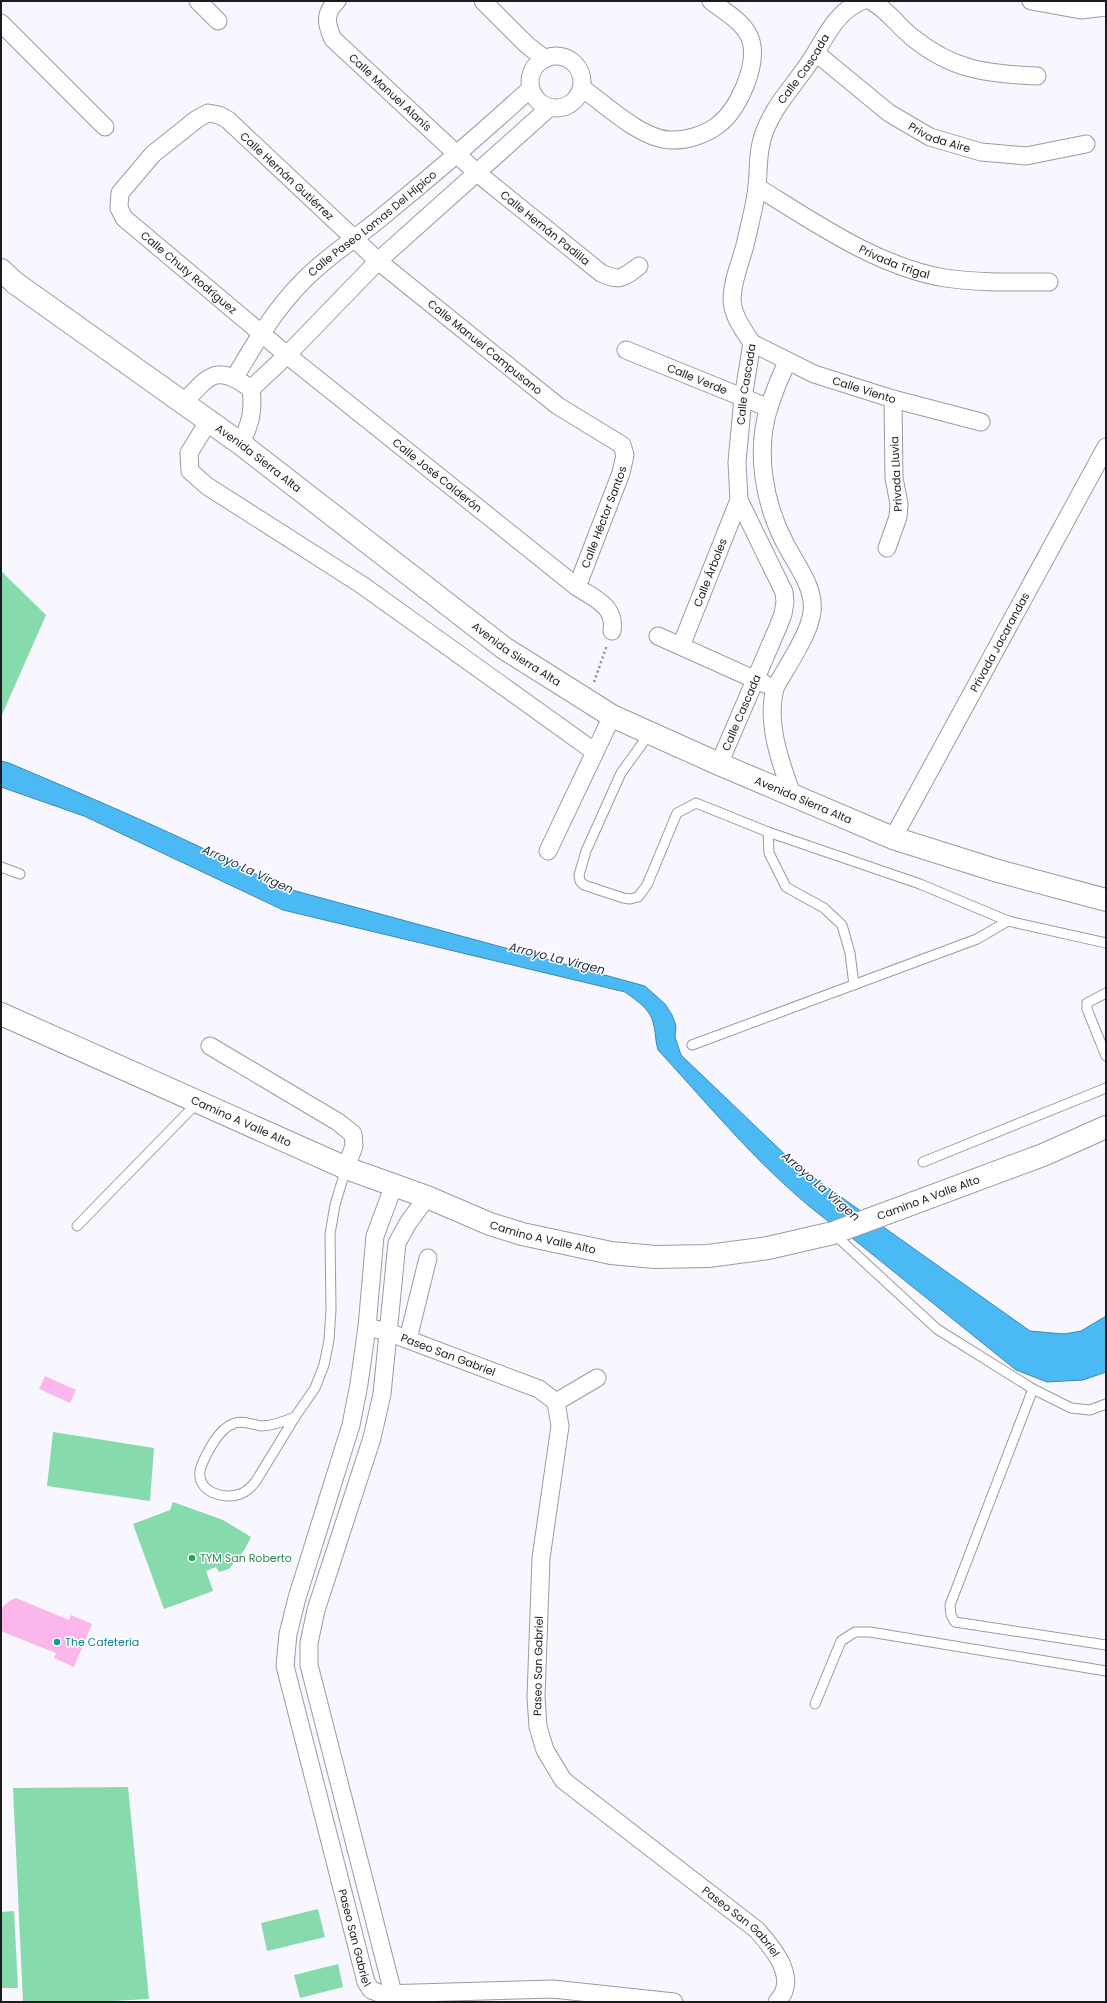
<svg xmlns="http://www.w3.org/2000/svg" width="1107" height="2003" font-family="Poppins,sans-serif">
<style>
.green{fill:#87daac}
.water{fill:#4bb9f3;stroke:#3d8ab3}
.building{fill:#fbb7eb}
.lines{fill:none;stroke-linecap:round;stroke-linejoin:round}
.lane-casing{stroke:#9c9aa4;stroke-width:11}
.street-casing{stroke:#9c9aa4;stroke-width:19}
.secondary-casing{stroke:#9c9aa4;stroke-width:24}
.path{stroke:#8d8b91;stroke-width:2.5;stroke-dasharray:2 3;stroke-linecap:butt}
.lane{stroke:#fff;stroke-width:9}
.street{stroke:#fff;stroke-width:17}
.secondary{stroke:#fff;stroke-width:22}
.leisure-dot{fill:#2e9e5b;stroke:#fff;stroke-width:1.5}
.culture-dot{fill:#0f9aa8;stroke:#fff;stroke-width:1.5}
.labels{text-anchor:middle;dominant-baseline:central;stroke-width:3;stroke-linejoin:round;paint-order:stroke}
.street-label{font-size:11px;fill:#1c1b1f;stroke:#fff}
.leisure-label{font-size:11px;fill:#27864d;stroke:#fff;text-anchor:start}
.culture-label{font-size:11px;fill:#0d838f;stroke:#fff;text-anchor:start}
.water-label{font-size:12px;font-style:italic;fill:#192c37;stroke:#fff}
</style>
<rect width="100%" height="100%" fill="#f8f6fe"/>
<g class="green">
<path d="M1,571L46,615L1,717Z"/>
<path d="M53,1432L154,1448L150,1501L47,1486Z"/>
<path d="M173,1502L223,1520L251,1537L245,1549L229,1569L219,1572L216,1567L206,1571L213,1591L164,1609L133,1524L170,1510Z"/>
<path d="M128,1787L149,1999L94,2002H23L13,1788Z"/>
<path d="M318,1909L325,1937L267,1951L261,1923Z"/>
<path d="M14,1911L18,1988H1V1912Z"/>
<path d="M338,1964L343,1987L300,1998L294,1975Z"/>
</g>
<path class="water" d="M1,761L9,763C101,802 193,841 281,887L645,986L665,1004L672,1015L676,1026L675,1037L681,1055L796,1165L1030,1331L1064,1334L1081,1331L1106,1316V1372L1083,1380L1047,1382L1016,1370L852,1238C776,1188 719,1116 658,1050C655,1041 656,1031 653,1022C650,1009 636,1000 625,992L283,910L84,816L1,787Z"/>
<g class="building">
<path d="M45,1376L76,1390L70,1403L39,1389Z"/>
<path d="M16,1598L69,1620L71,1615L92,1624L74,1667L54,1658L56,1653L3,1632L1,1628V1609L9,1601Z"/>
</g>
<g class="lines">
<defs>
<g id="lane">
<path d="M650,733L621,773L586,851L579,875L580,881L584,885L623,898L630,899L638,897L647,885L677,813L696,803L768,832L920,884L1008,921"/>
<path d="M768,832L769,853L786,887L824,908L842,925L850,953L854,985"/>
<path d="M1,867L20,874"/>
<path d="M1106,993L1087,1003V1009L1106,1056"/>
<path d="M692,1045L977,939L1008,921L1106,943"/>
<path d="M923,1162L1106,1088"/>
<path d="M77,1226L198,1102"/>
<path d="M834,1234L937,1329L1033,1389L1071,1408L1090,1410L1106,1404"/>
<path d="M1033,1389L950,1605L951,1615L955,1622L1106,1645"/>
<path d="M295,1417C285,1421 273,1426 262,1426C253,1425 244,1420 235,1423C226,1426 218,1435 213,1443C208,1452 202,1461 200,1471C197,1492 224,1500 240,1494C247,1492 251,1487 256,1481L295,1417L315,1388L324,1365L329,1340L331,1309L330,1234L335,1205L346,1168"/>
<path d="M815,1704L841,1641L855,1632H870L1106,1671"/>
</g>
<g id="street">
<path d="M198,1L218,21"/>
<path id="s1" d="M337,1C324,13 326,24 333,39L476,172L601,273C620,282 623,278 639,266"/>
<path d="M483,1L527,45L545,59"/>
<path d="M871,1C888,10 897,25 912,37C952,70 987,74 1037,76"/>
<path d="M1031,1L1081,10L1106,7"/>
<path d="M1,23L105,127"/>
<path id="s2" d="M816,53L889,113L930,137L981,152L1026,156L1086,144"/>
<circle cx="556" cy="82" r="26"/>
<path d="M582,88C606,105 640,138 669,140C686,141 705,135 718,125C738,110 758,66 751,41C746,23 725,12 711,1"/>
<path id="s3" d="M757,187C814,222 878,267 945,278C979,283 1015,282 1049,282"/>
<path id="s4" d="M752,343L814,374L893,399L981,422"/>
<path id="s5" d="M626,350L769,408"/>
<path d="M787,362C780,377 774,392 769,407C755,452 764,504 786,545C797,566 815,588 812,612C810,633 786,668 775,688C766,722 780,762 792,794"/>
<path id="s6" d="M235,377C255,343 275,309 303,281C327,256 357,238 383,216C433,175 482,133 530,89"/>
<path d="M251,389L287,355L378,261L549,108"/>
<path d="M183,404C209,375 216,363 251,389C254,413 250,423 241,444"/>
<path d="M208,422L189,453L190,471L207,486L362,585L595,752L612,716"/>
<path d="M887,548L898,517L899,504L894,478L893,399"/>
<path id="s7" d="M577,587L621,473L625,455L622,445L558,406L378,261L228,120L219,115L208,113L197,119L153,154L120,193L119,208L124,218L287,355L577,587C595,599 616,606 612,631"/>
<path d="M658,636L765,684"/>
<path id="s8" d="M681,646L739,500"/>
<path id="s9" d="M719,764L778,627L783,614L785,602L784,592L739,500L737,462L743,398L752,343C743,329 733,317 732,300C732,279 742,260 746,241C750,223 755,205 757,187C759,169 757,151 764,133C775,102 800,80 816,52C828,32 839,10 862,1"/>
<path id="s10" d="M893,838L1106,447"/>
<path d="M548,851L595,752"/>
<path d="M210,1046L338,1122L353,1134L354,1146L346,1168"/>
<path id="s11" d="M394,1185L375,1236L367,1327L359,1384L351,1425L297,1598L288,1634L285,1666L366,1982L371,1990L382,1994L553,1989L674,2002"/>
<path id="s12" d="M367,1327L388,1332L539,1389L556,1402L560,1426L541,1558L536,1697L538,1727L545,1750L563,1780L757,1930C770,1945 792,1970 784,1991C783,1995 779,1999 777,2002"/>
<path d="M408,1339L428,1258"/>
<path d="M556,1402L597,1378"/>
<path d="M393,1993L309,1665V1643L316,1610L372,1438L382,1394L397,1243L408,1223L427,1197"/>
</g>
<g id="secondary">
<path id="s13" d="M1,270L15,283L241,444L504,648L612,716L719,764L893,838L998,871L1106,900"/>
<path id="s14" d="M1,1014L346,1168L427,1197L490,1224L522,1234L611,1253L655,1257L708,1256L768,1248L833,1233L1043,1155L1106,1127"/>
</g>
</defs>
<use href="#lane" class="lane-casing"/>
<use href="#street" class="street-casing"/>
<use href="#secondary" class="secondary-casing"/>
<path class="path" d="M594,682L607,645"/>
<use href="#lane" class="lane"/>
<use href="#street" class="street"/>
<use href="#secondary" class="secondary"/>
</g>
<circle class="leisure-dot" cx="192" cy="1558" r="4"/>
<circle class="culture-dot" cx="57" cy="1642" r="4"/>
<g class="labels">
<g class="street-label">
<text stroke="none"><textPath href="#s9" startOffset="740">Calle Cascada</textPath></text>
<text stroke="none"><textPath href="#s1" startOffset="120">Calle Manuel Alanís</textPath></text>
<text stroke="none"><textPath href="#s2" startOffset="151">Privada Aire</textPath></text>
<text transform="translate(287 176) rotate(43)">Calle Hernán Gutiérrez</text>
<text stroke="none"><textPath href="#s6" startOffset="208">Calle Paseo Lomas Del Hípico</textPath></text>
<text stroke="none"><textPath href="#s1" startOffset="326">Calle Hernán Padilla</textPath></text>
<text stroke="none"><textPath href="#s3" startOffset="157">Privada Trigal</textPath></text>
<text stroke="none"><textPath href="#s7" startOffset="915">Calle Chuty Rodríguez</textPath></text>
<text transform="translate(485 347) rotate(39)">Calle Manuel Campusano</text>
<text stroke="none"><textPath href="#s5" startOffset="77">Calle Verde</textPath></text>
<text stroke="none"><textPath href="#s9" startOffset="404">Calle Cascada</textPath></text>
<text stroke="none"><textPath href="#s4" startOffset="122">Calle Viento</textPath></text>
<text stroke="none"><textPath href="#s13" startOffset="319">Avenida Sierra Alta</textPath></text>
<text transform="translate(896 474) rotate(-93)">Privada Lluvia</text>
<text stroke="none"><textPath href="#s7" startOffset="1236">Calle José Calderón</textPath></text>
<text stroke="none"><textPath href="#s7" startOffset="75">Calle Héctor Santos</textPath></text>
<text stroke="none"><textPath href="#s8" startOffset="79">Calle Árboles</textPath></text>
<text stroke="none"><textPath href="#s10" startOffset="223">Privada Jacarandas</textPath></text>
<text stroke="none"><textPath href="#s13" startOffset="643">Avenida Sierra Alta</textPath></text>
<text stroke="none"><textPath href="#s9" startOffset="56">Calle Cascada</textPath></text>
<text stroke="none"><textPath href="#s13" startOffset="966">Avenida Sierra Alta</textPath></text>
<text stroke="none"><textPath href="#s14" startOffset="263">Camino A Valle Alto</textPath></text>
<text stroke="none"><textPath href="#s14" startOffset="983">Camino A Valle Alto</textPath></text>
<text stroke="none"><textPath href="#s14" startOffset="587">Camino A Valle Alto</textPath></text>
<text stroke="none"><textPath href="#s12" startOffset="86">Paseo San Gabriel</textPath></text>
<text transform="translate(538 1666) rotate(-89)">Paseo San Gabriel</text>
<text stroke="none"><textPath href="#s12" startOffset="818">Paseo San Gabriel</textPath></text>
<text stroke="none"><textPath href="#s11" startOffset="776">Paseo San Gabriel</textPath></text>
</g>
<g class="leisure-label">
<text x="200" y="1558">TYM San Roberto</text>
</g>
<g class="culture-label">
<text x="65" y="1642">The Cafeteria</text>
</g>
<g class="water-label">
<text transform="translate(248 869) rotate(25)">Arroyo La Virgen</text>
<text transform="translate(557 958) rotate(14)">Arroyo La Virgen</text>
<text transform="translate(821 1186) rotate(41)">Arroyo La Virgen</text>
</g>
</g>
<rect width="1107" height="2003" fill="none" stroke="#1c1b1f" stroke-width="4"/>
</svg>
